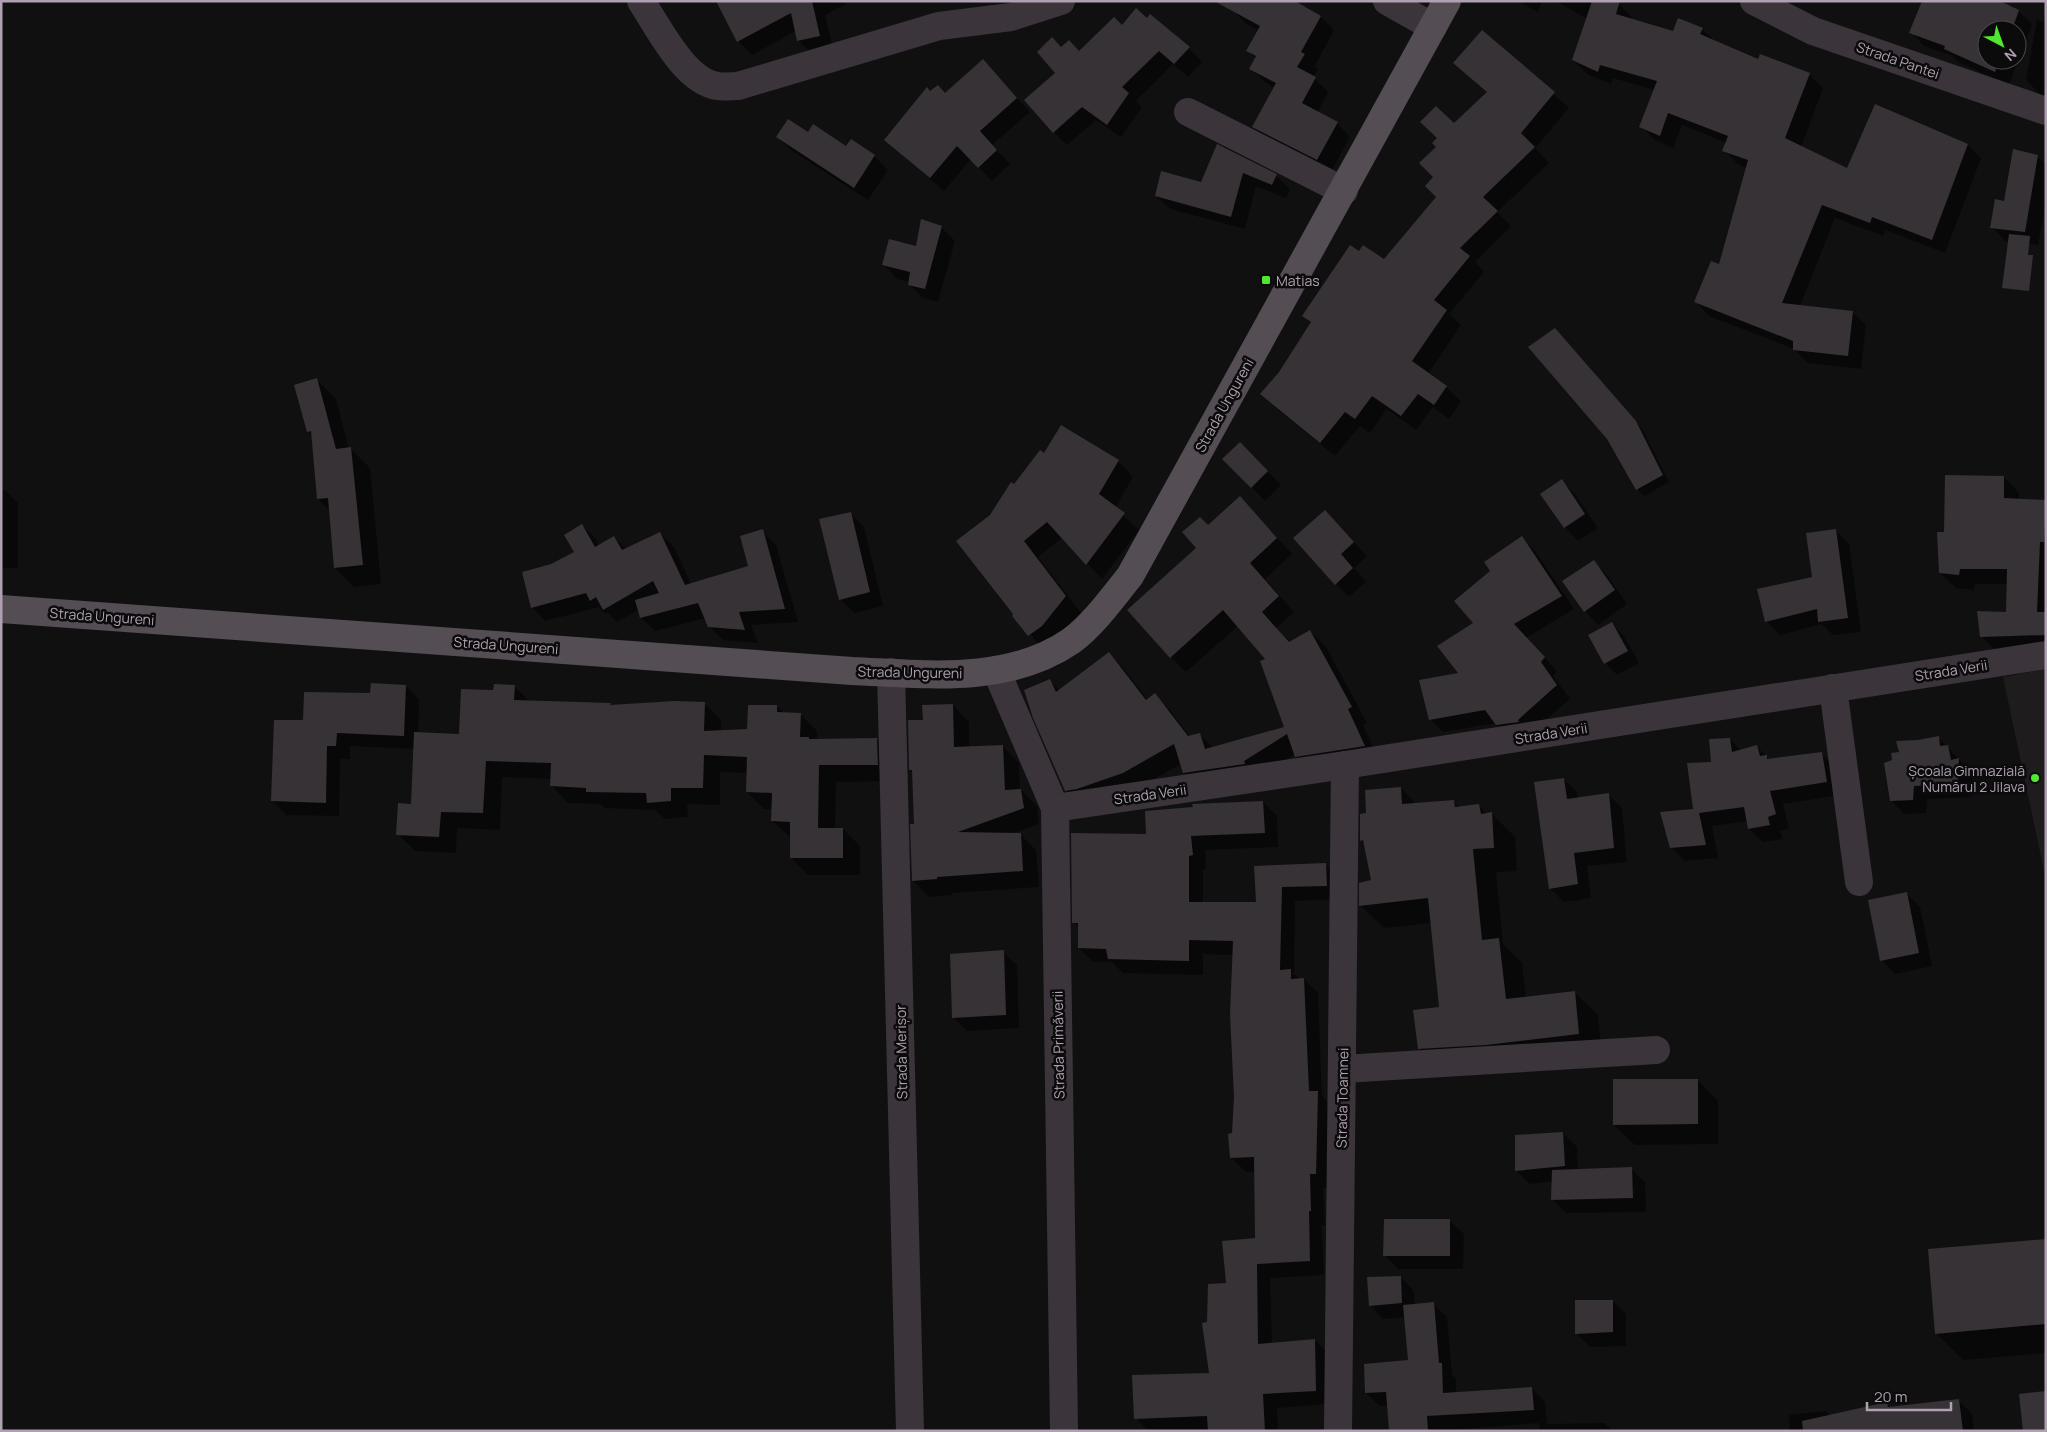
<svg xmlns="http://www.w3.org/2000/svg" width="2047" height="1432" font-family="Manrope,sans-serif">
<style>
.built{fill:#1e1c1d}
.shadow{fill:#0007;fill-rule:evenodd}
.building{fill:#363235}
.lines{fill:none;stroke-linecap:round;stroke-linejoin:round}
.minor{stroke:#3b353b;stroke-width:28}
.major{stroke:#544d54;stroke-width:28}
.poi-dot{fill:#50e830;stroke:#0c0b0c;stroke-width:2}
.labels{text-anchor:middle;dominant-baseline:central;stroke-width:5;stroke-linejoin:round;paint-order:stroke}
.street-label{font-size:14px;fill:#afa1b1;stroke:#0c0b0c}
.poi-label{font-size:14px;fill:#afa1b1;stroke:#0c0b0c;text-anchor:start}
</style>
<rect width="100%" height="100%" fill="#111011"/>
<path class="built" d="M2046,669V880L2003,677Z"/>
<g class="shadow">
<path d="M717,1H845L846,4L825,15L833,49L812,54L798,40L796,31L752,55L738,41Z"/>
<path d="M1518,1H1542L1538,12Z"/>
<path d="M1556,1H1611L1619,4L1632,18V20L1674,32L1702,29L1715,41L1759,61L1809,74L1823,88L1801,147L1848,170L1968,145L1981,158L1945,253L1886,230L1883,236L1835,218L1800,306L1852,312L1866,325L1861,369L1808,363L1794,349L1709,316L1696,302L1720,266L1747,168L1738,164L1724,150L1727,143L1682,125L1673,148L1655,140L1641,126L1655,90L1613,78L1611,84L1587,74L1573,60L1587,19Z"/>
<path d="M1233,10L1321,17L1334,30L1315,66L1318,69L1313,77L1328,92L1317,113L1337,123L1350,137L1331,172L1267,140L1253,127L1275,88L1265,82L1251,69L1256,59L1248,51L1259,31L1246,24Z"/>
<path d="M2018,11L2032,24L2009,85L1958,62L1953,56L1924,46L1911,32ZM1987,30H2017V60H1987Z"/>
<path d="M2046,13V96L2040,94L2026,80L2037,19L2043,22Z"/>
<path d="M1122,27L1189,48L1202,62L1188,77L1173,64L1136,101L1142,107L1121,137L1096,120L1067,145L1054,132L1057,73L1062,48L1079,53Z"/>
<path d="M1482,31L1569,108L1535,148L1549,163L1497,212L1511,226L1475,262L1484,272L1449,314L1461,325L1428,374L1446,387L1461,401L1449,419L1433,407L1416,430L1387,409L1370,433L1360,426L1335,456L1276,408L1262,394L1280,372L1312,324L1303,316L1359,253L1384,261L1437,197L1434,177L1438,147L1454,125L1488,93L1455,63Z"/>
<path d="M996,75L1030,112L992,145L1010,164L992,181L971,159L944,191L886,140L930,92L945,94Z"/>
<path d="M809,134L846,148L851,141L874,156L888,170L868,200L791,150L778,137Z"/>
<path d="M1218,146L1276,176L1290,189L1286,198L1256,186L1245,229L1170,209L1156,196L1201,183Z"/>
<path d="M2038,157L2046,165V202L2038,245L2005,241L1992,227L2005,202Z"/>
<path d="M941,227L955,241L938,302L923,298L909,284V282L897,279L884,265L917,247Z"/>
<path d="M1562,336L1642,429L1669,482L1644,496L1637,489L1608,438Z"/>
<path d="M317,380L336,399L349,449H351L370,468L381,584L354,587L335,568L330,511L318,499L312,436L308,432Z"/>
<path d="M1240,444L1281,485L1265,501L1224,459Z"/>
<path d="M1044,455L1118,461L1133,477L1115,508L1139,530L1102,579L1063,537L1038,557L1081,613L1057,641L1045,651L1014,616L991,515L1015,485Z"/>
<path d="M2004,477L2019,493V500L2046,502V650L1997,652L1982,637L2007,613L2008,584H1975L1974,590L1956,588L1940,573L1945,533Z"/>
<path d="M1562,481L1575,494L1598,528L1578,541L1565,527Z"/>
<path d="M1,490H5L18,503V568H1Z"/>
<path d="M1240,498L1292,554L1265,579L1294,612L1276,628L1289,643L1310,631L1326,647L1367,723L1363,725L1379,761L1311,772L1295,754L1259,777L1199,788L1184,773L1181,764L1138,788L1081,806L1066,790L1050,681L1060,691L1109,653L1124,669L1148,700L1155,695L1170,710L1190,737L1199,734L1213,748L1285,727L1267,659L1238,626L1186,672L1171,657L1198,548L1208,527Z"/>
<path d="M850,513L864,527L883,606L854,613L840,599Z"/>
<path d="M1338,525L1367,556L1354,568L1366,582L1349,597L1336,584Z"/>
<path d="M582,526L596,539L599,546L614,537L626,549L660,534L674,547L691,584L750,566L762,531L776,545L798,622L751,625L758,643L723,640L709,626L706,618L655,631L641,618L639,610L617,622L607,612L605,614L599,607L545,621L532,607L552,565L575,552Z"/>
<path d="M1835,530L1849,544L1861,632L1833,635L1822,624L1780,635L1766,621L1814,578Z"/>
<path d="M1522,538L1535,551L1574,609L1526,638L1557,671L1553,676L1570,699L1530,733L1511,738L1496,723L1443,732L1430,719L1460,674L1492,571Z"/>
<path d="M1593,561L1607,575L1627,604L1598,625L1585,611Z"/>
<path d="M1611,623L1624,636L1639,663L1617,675L1605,663Z"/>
<path d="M406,686L419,700L418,734L460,735L494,691L514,686L530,702L610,704L612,706L704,703L721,720V732L748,730L777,706L785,714H800L817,731V740L876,739L893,756L894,781L836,782L835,829H843L860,846V875H808L791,858V838L772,821L773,809H764L747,792L748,773L720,772V805L687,804L688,817L665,819L655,810L605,808L600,804L568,803L552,786V779L502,777L500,830L457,828L456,853L415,851L398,834L412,805L415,749L350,746V759H340L339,816L286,815L273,801L304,721L372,695Z"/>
<path d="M953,705L969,722V748L1003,746L1019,763L1020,789L1037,806L1039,824L1014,833L1020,834L1036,850L1039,887L952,893V895L929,897L913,881L916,825L913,772L910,769L924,721Z"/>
<path d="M1938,737L1972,773L1971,797L1927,799L1926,813L1904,814L1891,800L1893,761L1918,741Z"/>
<path d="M1730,739L1741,751L1757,747L1770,760L1822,754L1835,767L1840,795L1783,804L1789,828L1780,831L1783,839L1763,842L1749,829L1748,821L1712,826L1718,858L1684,861L1671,847L1694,810L1712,763Z"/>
<path d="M1563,779L1577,792L1578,799L1608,794L1622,808L1627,862L1587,866L1591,898L1564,902L1550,888Z"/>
<path d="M1401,788L1416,804L1454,802L1460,808L1478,805L1487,814H1492L1515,837L1517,871L1496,872L1503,944L1522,963L1526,998L1574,992L1598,1015L1602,1057L1442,1072L1419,1048L1440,1008L1432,923L1384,928L1360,905L1373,881L1366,844L1361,840L1368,814Z"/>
<path d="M1263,802L1277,816L1278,847L1205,850L1206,869H1203V903L1257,904L1256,867L1325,864L1339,878L1340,899L1295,901L1294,974L1300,979H1304L1318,993L1322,1096L1332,1106L1330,1188H1323L1325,1225H1322L1324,1275L1270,1278L1272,1344L1315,1340L1329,1354V1404L1277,1408L1278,1431H1148L1136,1418L1211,1374L1208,1324L1227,1284L1257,1239L1255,1172H1246L1232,1158L1235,1097L1233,955L1203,954V975L1123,973L1112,962H1093L1079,948V928L1074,922L1148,835Z"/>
<path d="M1906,893L1920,907L1932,966L1895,974L1882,960Z"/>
<path d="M1003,952L1017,965L1019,1028L967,1031L953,1017Z"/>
<path d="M1698,1080L1718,1101V1144L1635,1145L1614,1125Z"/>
<path d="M1563,1133L1577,1147L1578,1171L1631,1169L1645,1182L1646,1212L1566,1213L1553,1200V1181L1530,1184L1516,1170Z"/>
<path d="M1450,1221L1464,1234L1463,1269H1398L1385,1255Z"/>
<path d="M2046,1240V1353L1963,1360L1936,1333Z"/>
<path d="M1401,1277L1414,1291L1415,1305L1433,1304L1447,1317L1452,1375L1456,1378V1394L1532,1388L1545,1402L1547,1424L1604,1423L1613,1431H1540L1539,1423L1440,1431H1390L1388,1406H1380L1366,1393L1409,1361L1406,1317L1383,1319L1370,1305Z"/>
<path d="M1613,1301L1626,1314V1346L1590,1347L1576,1333Z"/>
<path d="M1958,1400L1972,1414L1974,1431H1790L1789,1415L1826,1411L1830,1416L1887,1404L1890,1408Z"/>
</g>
<g class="building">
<path d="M716,1H812L820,36L797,41L791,13L737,42Z"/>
<path d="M1214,1H1295L1321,16L1301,52L1305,54L1297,67L1316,77L1302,103L1338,122L1317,160L1252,127L1276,83L1249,69L1256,56L1246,51L1260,26Z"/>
<path d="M1592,1H1620L1616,14L1673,31L1678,18L1703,28L1700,34L1758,59L1760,54L1810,73L1785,138L1847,168L1875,104L1968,144L1932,240L1872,217L1870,223L1822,205L1782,303L1853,311L1848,356L1793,350V341L1694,302L1711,261L1719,264L1748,160L1722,151L1728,136L1668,113L1660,136L1639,127L1657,81L1600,65L1598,72L1572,60Z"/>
<path d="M1922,1H2000L2019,10L2012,30H1987V60H2000L1995,72L1944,49L1945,46L1909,33Z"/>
<path d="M1136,8L1147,18L1150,14L1190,47L1174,64L1159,51L1122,87L1129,93L1107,125L1082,107L1053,133L1024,100L1055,73L1037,52L1052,37L1061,47L1069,40L1079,51L1114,17L1122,25Z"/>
<path d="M1482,30L1555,92L1521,133L1535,147L1483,197L1498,211L1460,248L1470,256L1434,300L1447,310L1412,361L1447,386L1434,405L1418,394L1401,416L1372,396L1355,419L1345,412L1320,443L1260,394L1279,372L1311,322L1302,316L1350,245L1359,251L1363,245L1384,259L1436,197L1425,186L1433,177L1419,163L1436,147L1432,143L1437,138L1420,122L1436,106L1454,123L1487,92L1453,63Z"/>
<path d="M983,59L1017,98L980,131L997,150L978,168L957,146L930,178L884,140L927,87L930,91L938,85L945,93Z"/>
<path d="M788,119L808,132L813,124L846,146L851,139L875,155L854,188L776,137Z"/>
<path d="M1217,144L1277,174L1272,185L1243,173L1231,217L1155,196L1161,171L1201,182Z"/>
<path d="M2013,149L2038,155L2025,232L1990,228L1995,199L2004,201Z"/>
<path d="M921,219L942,226L925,289L908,285L910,272L882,265L889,239L916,246Z"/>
<path d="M2009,234L2030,236L2028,255H2033L2029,291L2002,288Z"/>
<path d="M1555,328L1636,421L1663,475L1636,490L1607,439L1528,347Z"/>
<path d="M317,378L336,449L351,447L363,565L334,568L328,498L317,499L311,431L307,432L294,385Z"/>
<path d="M1061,425L1119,460L1099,494L1125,513L1086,565L1047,522L1024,541L1066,596L1042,626L1028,636L1012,616L1013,614L956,541L990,515L1011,482L1014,484L1040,450L1044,453Z"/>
<path d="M1240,442L1268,471L1251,488L1222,459Z"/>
<path d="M1945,475L2004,476V498L2046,500L2044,542H2040L2037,612H2045L2046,635L1980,637L1977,611L2006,612L2007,569H1960L1959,575L1939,573L1937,532H1944Z"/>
<path d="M1562,479L1585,514L1564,528L1540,494Z"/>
<path d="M1240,496L1277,538L1250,563L1279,596L1262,612L1289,642L1310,630L1352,707L1348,709L1365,746L1295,757L1287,734L1244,761L1245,764L1183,773L1174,744L1123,773L1077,789L1065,791L1033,718L1024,690L1050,679L1056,692L1109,652L1146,700L1155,693L1188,736L1200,733L1205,749L1284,727L1260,661L1265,659L1223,610L1170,658L1127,610L1196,548L1182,532L1200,517L1208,525Z"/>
<path d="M1325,510L1354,542L1341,554L1353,568L1335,585L1293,538Z"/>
<path d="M851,512L870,592L839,600L819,519Z"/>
<path d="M582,524L595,547L614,536L622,550L660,532L685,585L748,566L740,536L763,529L785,609L739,612L745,630L708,627L698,603L640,618L635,600L659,593L653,581L603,610L596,597L590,601L586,593L531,608L522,572L551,564L574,552L564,535Z"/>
<path d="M1836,529L1848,618L1818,622L1817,609L1765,622L1757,589L1812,577L1806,533Z"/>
<path d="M1522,536L1562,596L1514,624L1545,657L1541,662L1557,685L1518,720L1519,722L1496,725L1485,710L1429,720L1419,680L1458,673L1437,646L1473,623L1454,601L1490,571L1484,562Z"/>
<path d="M1594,560L1615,590L1584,612L1562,581Z"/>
<path d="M1612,622L1628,651L1604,664L1588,635Z"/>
<path d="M371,683L406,685L404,736L337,733L336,746H327L326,803L271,801L274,720H303L304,692L370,693Z"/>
<path d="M494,684L515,685L514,700L611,703L610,705L674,701L705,702L704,731L747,729L748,705H777V712L801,713L800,737H809V739L877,738L878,765H819L818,828H843V858H790V822L771,821L772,793L746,792L747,757L704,755L703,788H671V801L647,803L646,793L586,792V788L550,786L551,763L486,761L483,813L441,812L439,837L396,835L398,803L411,804L414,732L459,734L461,689L493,690Z"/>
<path d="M953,704L954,747L1003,745L1005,790L1021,789L1024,808L958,832L1021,833L1023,871L937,877V879L912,881L910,824H914L912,770H909L908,720H923L922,705Z"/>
<path d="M1939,736L1940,746L1948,745L1951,760L1959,758L1958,784L1914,786L1913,800L1890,801L1884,763L1892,760L1891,753L1899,752L1896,741L1918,740Z"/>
<path d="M1730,738L1732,752L1757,745L1760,756L1767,755V759L1822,752L1827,782L1770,791L1776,814L1768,817L1770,825L1748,829L1744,807L1699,813L1706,845L1670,848L1660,812L1693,809L1687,763L1711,762L1709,739Z"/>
<path d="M1564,778L1567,799L1609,793L1614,848L1574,853L1578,884L1549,889L1534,782Z"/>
<path d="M1401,787L1402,804L1454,800L1455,807L1479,804L1481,814L1492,812L1494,848L1473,849L1482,940L1499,938L1506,999L1575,991L1579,1034L1486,1045L1418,1049L1413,1010L1439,1007L1428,898L1359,906V883L1371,880L1363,840L1360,841V814L1366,813L1365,790Z"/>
<path d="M1263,801L1265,833L1191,836L1193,855L1189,856V902H1256L1254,866L1326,863L1327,886L1282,887L1280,970L1291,969V979L1304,978L1309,1091H1318L1316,1174H1310L1311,1211H1309L1310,1261L1257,1264L1258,1344L1315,1339L1316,1391L1263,1394L1265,1431H1208L1207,1416L1134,1419L1132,1375L1209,1373L1202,1323L1207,1322L1208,1284L1226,1283L1222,1241L1255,1238L1254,1157L1230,1158L1228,1134L1232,1133L1234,1097L1230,1014L1233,941L1189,940V961L1108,959L1106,949L1078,948V923H1072L1071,833L1146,834L1145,811L1193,807L1192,804Z"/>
<path d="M1907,892L1919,953L1880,961L1868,900Z"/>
<path d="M1004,950L1006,1015L952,1018L950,954Z"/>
<path d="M1613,1079H1698V1124L1613,1125Z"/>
<path d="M1563,1132L1565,1166L1515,1171V1135Z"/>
<path d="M1632,1167L1633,1198L1551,1200L1552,1170Z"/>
<path d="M1384,1219H1450V1256H1383Z"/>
<path d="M2046,1239V1324L1935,1334L1928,1249Z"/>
<path d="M1401,1276L1402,1303L1369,1306L1367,1277Z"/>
<path d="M1575,1300H1613V1332L1575,1334Z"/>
<path d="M1434,1302L1439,1363H1442L1443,1393L1532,1387L1534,1410L1427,1416L1428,1431H1389L1386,1392L1365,1393L1364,1364L1408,1360L1403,1305Z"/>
<path d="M2046,1391V1431H2023L2019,1394Z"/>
<path d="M1959,1399L1963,1431H1803L1802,1421L1887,1402L1888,1407Z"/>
</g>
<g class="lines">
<g class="minor">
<path d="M641,1C658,27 685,82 718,86C724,87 732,86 738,86L939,26L1011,17L1061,1"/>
<path d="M1387,1L1433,27"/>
<path d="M1754,1L1813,31L2046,111"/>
<path d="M1188,112L1344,191"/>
<path d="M996,670L1055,808L1064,1431"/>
<path d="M891,672L910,1431"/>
<path d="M1833,688L1859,882"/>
<path d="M1055,808L1345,765L2046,655"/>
<path d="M1343,1069L1656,1050"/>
<path d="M1338,1431L1345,765"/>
</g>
<path class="major" d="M1,609L852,671C925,674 1007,685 1071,641C1094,624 1112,598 1130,576L1447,1"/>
</g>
<g class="poi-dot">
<rect x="1261" y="275" width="10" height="10" rx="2.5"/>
<circle cx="2035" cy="778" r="5"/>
</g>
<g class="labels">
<g class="street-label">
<text transform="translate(1898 60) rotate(19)">Strada Pantei</text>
<text transform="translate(1224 405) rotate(-61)">Strada Ungureni</text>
<text transform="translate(102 616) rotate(4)">Strada Ungureni</text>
<text transform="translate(506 645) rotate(4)">Strada Ungureni</text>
<text transform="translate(1951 670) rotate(-9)">Strada Verii</text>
<text transform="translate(910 672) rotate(1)">Strada Ungureni</text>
<text transform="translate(1551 733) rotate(-9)">Strada Verii</text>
<text transform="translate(1150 794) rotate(-8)">Strada Verii</text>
<text transform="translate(1058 1045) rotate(-91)">Strada Primăverii</text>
<text transform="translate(901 1052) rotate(-91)">Strada Merișor</text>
<text transform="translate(1342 1098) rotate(-89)">Strada Toamnei</text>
</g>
<g class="poi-label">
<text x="1276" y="280">Matias</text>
<text x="2025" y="770" text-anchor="end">Școala Gimnazială<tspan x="2025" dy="16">Numărul 2 Jilava</tspan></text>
</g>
</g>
<rect width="2047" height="1432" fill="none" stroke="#afa1b1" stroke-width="5"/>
<g transform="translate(2002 45) rotate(139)"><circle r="24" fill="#0c0b0c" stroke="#4d474e"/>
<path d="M0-4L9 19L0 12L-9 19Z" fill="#50e830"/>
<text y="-8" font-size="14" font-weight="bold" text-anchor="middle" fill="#afa1b1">N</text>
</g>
<path d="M1867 1402v8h84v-8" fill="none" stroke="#afa1b1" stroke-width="2.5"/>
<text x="1874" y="1402" font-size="15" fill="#afa1b1" stroke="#0c0b0c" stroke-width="4" paint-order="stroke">20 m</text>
</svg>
